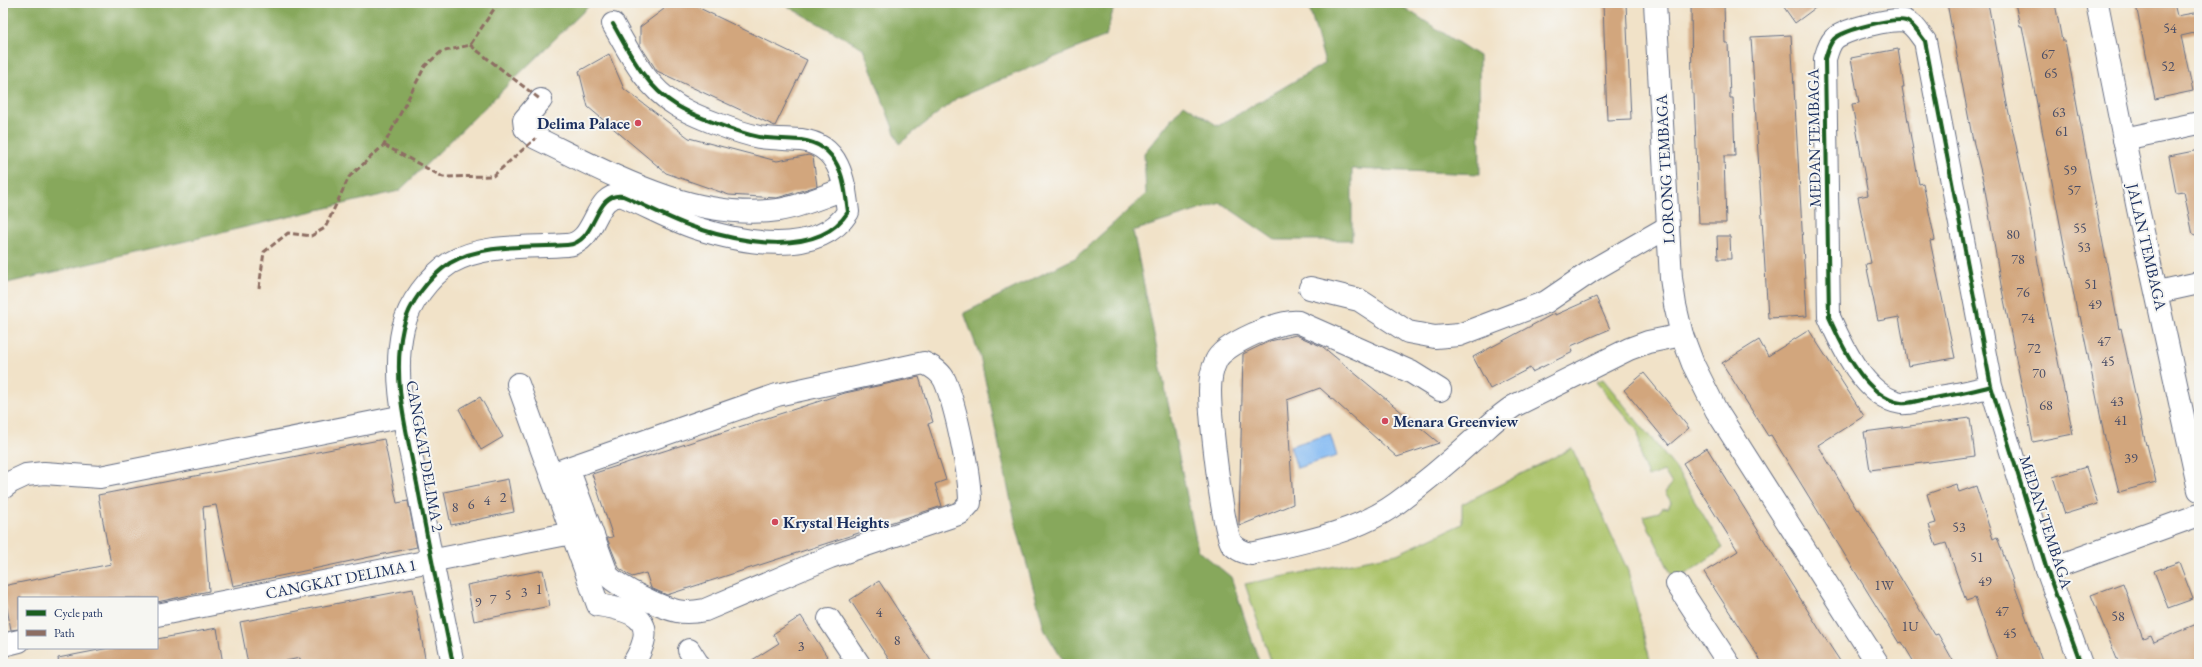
<svg xmlns="http://www.w3.org/2000/svg" width="2202" height="667" font-family="'EB Garamond',serif">
<style>
.green{fill:#aac268;stroke:#627863}
.forest{fill:#87a85c;stroke:#516c5d}
.water{fill:#83baf3;stroke:#4f74a8}
.building{fill:#d2a67d}
.lines{fill:none;stroke-linecap:round;stroke-linejoin:round}
.minor-casing{stroke:#666e83;stroke-width:24}
.minor{stroke:#fff;stroke-width:22}
.quiet{stroke:#8d6e63;stroke-width:3;stroke-dasharray:6 3;stroke-linecap:butt}
.cycleway-casing{stroke:#f6f6f2;stroke-width:6}
.cycleway{stroke:#1b5e20;stroke-width:4}
.poi-dot{fill:#d1495b;stroke:#f6f6f2;stroke-width:1.5}
.labels{text-anchor:middle;dominant-baseline:central;stroke-width:4;stroke-linejoin:round;paint-order:stroke}
.number-label{font-size:14px;fill:#494d66}
.poi-label{font-size:16px;font-weight:bold;fill:#1b2f5e;stroke:#f6f6f2;text-anchor:start}
.street-label{font-size:16px;fill:#1b2f5e;stroke:#f6f6f2}
</style>
<rect width="100%" height="100%" fill="#f6f6f2"/>
<filter id="ink" filterUnits="userSpaceOnUse"><feTurbulence type="fractalNoise" baseFrequency=".025" numOctaves="2"/><feDisplacementMap in="SourceGraphic" scale="8" xChannelSelector="R" yChannelSelector="G"/><feConvolveMatrix kernelMatrix="1 2 1 2 8 2 1 2 1" color-interpolation-filters="sRGB"/></filter>
<filter id="wash" filterUnits="userSpaceOnUse"><feTurbulence type="fractalNoise" baseFrequency=".012" numOctaves="4" result="noise"/><feDisplacementMap in="SourceGraphic" scale="16" xChannelSelector="R" yChannelSelector="G"/><feGaussianBlur stdDeviation="0.9" result="paint"/><feColorMatrix in="noise" values="0 0 0 0 0 0 0 0 0 0 0 0 0 0 0 0 0 1.4 0 .05"/><feComposite in="paint" operator="in"/></filter>
<g filter="url(#wash)">
<rect width="100%" height="100%" fill="#f1e2c8"/>
<g class="green">
<path d="M1603,379L1676,469L1723,548L1675,582L1643,516L1659,512L1663,507L1668,508L1671,502L1665,492L1672,484L1664,471L1648,477L1641,458L1638,431L1596,382Z"/>
<path d="M1572,448L1628,571L1651,664H1272L1245,584L1397,554L1462,524V504Z"/>
</g>
<g class="forest">
<path d="M3,3H592L399,191L3,284Z"/>
<path d="M781,3H1115L1106,36L957,98L899,144L863,48Z"/>
<path d="M1308,3H1397L1479,56L1480,174L1352,169V240H1275L1221,203L1133,231L1198,550L1231,577L1260,664H1065L1045,631L1016,525L980,356L964,313L1075,258L1146,194L1144,153L1184,104L1218,126L1325,63Z"/>
</g>
<path class="water" d="M1330,434L1337,456L1297,468L1290,446Z"/>
<g id="blocks">
<g class="building">
<path d="M672,3H689L807,60L775,126L657,71L640,45V27Z"/>
<path d="M1603,3H1626L1631,119L1607,120Z"/>
<path d="M1691,3H1724L1725,43H1728L1730,98H1733L1735,156H1724L1726,223H1699L1694,94H1692Z"/>
<path d="M1781,3H1822L1795,23Z"/>
<path d="M1947,3H1988L2007,104L2029,205L2038,263L2073,434L2033,442L2001,285L1984,184L1972,136Z"/>
<path d="M2015,3H2055L2062,41H2065L2119,329L2121,328L2146,445L2147,444L2156,482L2119,492L2104,434L2080,316L2078,317L2022,26H2020Z"/>
<path d="M2146,3H2174L2177,16L2199,12V32L2181,36L2193,91L2155,99L2136,5Z"/>
<path d="M1791,35L1807,316L1768,318L1751,37Z"/>
<path d="M1898,49L1904,87H1902L1919,184L1923,183L1935,240L1930,241L1955,358L1908,366L1899,317L1878,321L1866,264L1871,263L1858,197L1868,195L1852,104L1859,103L1851,58Z"/>
<path d="M609,54L624,89L689,138L777,161L809,155L813,157L817,186L777,198L729,195L666,173L588,107L579,71Z"/>
<path d="M2199,150V234L2193,235L2184,192L2176,193L2169,156Z"/>
<path d="M1717,236H1730L1731,259H1718Z"/>
<path d="M1596,297L1610,329L1571,346L1573,352L1532,372L1530,368L1490,389L1473,357L1555,313V315Z"/>
<path d="M1809,330L1864,416L1818,445L1857,510L1859,509L1935,635L1938,634L1955,664H1915L1902,642L1899,643L1771,435L1768,436L1722,363L1759,340L1768,356Z"/>
<path d="M1296,335L1323,347L1439,443L1397,457L1320,388L1287,400L1293,504L1239,526L1243,354L1270,341Z"/>
<path d="M1644,373L1689,428L1669,445L1624,390Z"/>
<path d="M919,377L933,422L928,424L946,480L935,484L942,506L667,595L651,588L646,573L632,577L619,568L607,538L613,537L592,474L845,393Z"/>
<path d="M480,397L503,437L481,450L459,409Z"/>
<path d="M1970,418L1975,456L1870,470L1864,432Z"/>
<path d="M384,439L397,503L408,501L417,547L233,586L216,505L203,507L209,591L157,602V598H19V629L11,630L3,586L111,564L98,495Z"/>
<path d="M1707,448L1821,632L1842,664H1763L1714,588L1704,572L1738,551L1683,463Z"/>
<path d="M2086,467L2098,504L2065,514L2053,477Z"/>
<path d="M508,479L514,512L451,525L444,492Z"/>
<path d="M1956,484L1959,492L1976,486L1993,539L1997,537L2043,664H1999L1975,598L1966,601L1946,543L1936,546L1929,525L1936,523L1927,494Z"/>
<path d="M2179,562L2193,599L2168,608L2154,571Z"/>
<path d="M543,570L550,606L474,621L467,585Z"/>
<path d="M879,581L916,638L933,664H892L878,643L850,600Z"/>
<path d="M2123,583L2143,638L2151,635L2154,642L2199,623V664H2119L2091,595Z"/>
<path d="M413,589L426,664H301L300,658L271,664H248L240,622Z"/>
<path d="M801,616L832,664H746L779,643L773,634Z"/>
<path d="M217,628L223,664H59L58,658L109,648H157V639Z"/>
</g>
</g>
</g>
<g filter="url(#ink)">
<use href="#blocks" fill-opacity="0" stroke="#666e83" stroke-width="1"/>
<g class="lines">
<defs>
<g id="minor">
<path d="M1655,3L1671,278L1675,305L1682,335L1693,364L1716,410L1878,664"/>
<path d="M2097,3L2138,209L2199,490"/>
<path d="M541,100L524,120L525,128L536,138C609,173 693,222 778,210C800,207 823,196 845,189"/>
<path d="M2124,139L2199,123"/>
<path d="M1310,288L1359,300L1408,332L1435,337L1459,335L1546,302L1593,270L1668,227"/>
<path d="M2158,292L2199,283"/>
<path d="M518,384L598,605C639,611 659,622 633,664"/>
<path d="M1991,386C1968,393 1945,396 1922,400C1916,401 1907,404 1901,403C1865,397 1842,346 1829,317L1825,59C1827,52 1829,44 1834,39C1843,30 1893,17 1906,21C1915,25 1919,34 1925,41L1991,386L2047,570L2081,664"/>
<path d="M1440,390L1411,372L1298,322C1280,320 1223,344 1216,361C1212,369 1210,382 1210,391C1210,413 1222,531 1232,544C1237,550 1244,552 1251,554C1299,543 1356,533 1397,503C1423,484 1448,463 1472,441C1487,428 1498,416 1514,406L1629,349L1648,342L1682,335"/>
<path d="M551,474L568,468L777,395L924,363C933,367 941,372 945,381C956,407 970,474 970,503L961,513L830,557L705,610C695,612 686,613 677,611C659,607 621,588 608,576L568,468"/>
<path d="M3,488L11,482L26,475L44,473L100,477L404,416"/>
<path d="M2047,570L2199,515"/>
<path d="M1677,584L1729,664"/>
<path d="M157,615L572,533"/>
<path d="M829,619L859,664"/>
<path d="M3,645L19,641"/>
<path d="M689,650L698,664"/>
<path d="M453,664C441,606 429,547 418,489C408,436 391,381 403,328C409,303 429,277 450,263C484,243 529,248 567,245C598,243 593,191 623,196C647,206 671,220 696,228C739,242 818,259 848,212C844,180 840,145 801,140C787,139 772,139 759,137C739,133 693,116 676,105C646,87 630,54 613,24"/>
</g>
</defs>
<use href="#minor" class="minor-casing"/>
<use href="#minor" class="minor"/>
<g class="quiet">
<path d="M470,45L541,100"/>
<path d="M384,145L443,177L493,176L536,138"/>
<path d="M259,288L264,252L288,233L311,236L325,228L349,177L384,145L425,66L441,52L470,45L498,3"/>
</g>
<defs>
<g id="cycleway">
<path d="M1991,386C1968,393 1945,396 1922,400C1916,401 1907,404 1901,403C1865,397 1842,346 1829,317L1825,59C1827,52 1829,44 1834,39C1843,30 1893,17 1906,21C1915,25 1919,34 1925,41L1991,386L2047,570L2081,664"/>
<path d="M453,664C441,606 429,547 418,489C408,436 391,381 403,328C409,303 429,277 450,263C484,243 529,248 567,245C598,243 593,191 623,196C647,206 671,220 696,228C739,242 818,259 848,212C844,180 840,145 801,140C787,139 772,139 759,137C739,133 693,116 676,105C646,87 630,54 613,24"/>
</g>
</defs>
<use href="#cycleway" class="cycleway-casing"/>
<use href="#cycleway" class="cycleway"/>
</g>
</g>
<g class="poi-dot">
<circle cx="638" cy="123" r="4"/>
<circle cx="1385" cy="421" r="4"/>
<circle cx="775" cy="522" r="4"/>
</g>
<g class="labels">
<g class="number-label">
<text x="2170" y="28">54</text>
<text x="2048" y="54">67</text>
<text x="2168" y="66">52</text>
<text x="2051" y="73">65</text>
<text x="2059" y="112">63</text>
<text x="2062" y="131">61</text>
<text x="2070" y="170">59</text>
<text x="2074" y="190">57</text>
<text x="2080" y="228">55</text>
<text x="2013" y="234">80</text>
<text x="2084" y="247">53</text>
<text x="2018" y="259">78</text>
<text x="2091" y="284">51</text>
<text x="2023" y="292">76</text>
<text x="2095" y="304">49</text>
<text x="2028" y="318">74</text>
<text x="2104" y="341">47</text>
<text x="2034" y="348">72</text>
<text x="2108" y="361">45</text>
<text x="2039" y="373">70</text>
<text x="2117" y="401">43</text>
<text x="2046" y="405">68</text>
<text x="2121" y="420">41</text>
<text x="2131" y="458">39</text>
<text x="503" y="497">2</text>
<text x="487" y="500">4</text>
<text x="471" y="504">6</text>
<text x="455" y="507">8</text>
<text x="1959" y="527">53</text>
<text x="1977" y="557">51</text>
<text x="1985" y="581">49</text>
<text x="1884" y="585">1W</text>
<text x="539" y="589">1</text>
<text x="524" y="592">3</text>
<text x="508" y="595">5</text>
<text x="493" y="599">7</text>
<text x="478" y="602">9</text>
<text x="2002" y="611">47</text>
<text x="879" y="612">4</text>
<text x="2118" y="616">58</text>
<text x="1910" y="626">1U</text>
<text x="2010" y="633">45</text>
<text x="897" y="640">8</text>
<text x="801" y="646">3</text>
</g>
<g class="poi-label">
<text x="630" y="123" text-anchor="end">Delima Palace</text>
<text x="1393" y="421">Menara Greenview</text>
<text x="783" y="522">Krystal Heights</text>
</g>
<g class="street-label">
<text transform="translate(1814 138) rotate(-91)">MEDAN TEMBAGA</text>
<text transform="translate(1665 169) rotate(-93)">LORONG TEMBAGA</text>
<text transform="translate(2147 247) rotate(77)">JALAN TEMBAGA</text>
<text transform="translate(425 456) rotate(80)">CANGKAT DELIMA 2</text>
<text transform="translate(2046 522) rotate(72)">MEDAN TEMBAGA</text>
<text transform="translate(341 579) rotate(-11)">CANGKAT DELIMA 1</text>
</g>
</g>
<rect width="2202" height="667" fill="none" stroke="#f6f6f2" stroke-width="16"/>
<rect x="18" y="597" width="140" height="52" fill="#f6f6f2" stroke="#9ea6b7"/>
<rect x="26" y="610" width="20" height="6" fill="#1b5e20" stroke="#9ea6b7"/>
<text x="54" y="617" font-size="12" fill="#1b2f5e">Cycle path</text>
<rect x="26" y="630" width="20" height="6" fill="#8d6e63" stroke="#9ea6b7"/>
<text x="54" y="637" font-size="12" fill="#1b2f5e">Path</text>
</svg>
